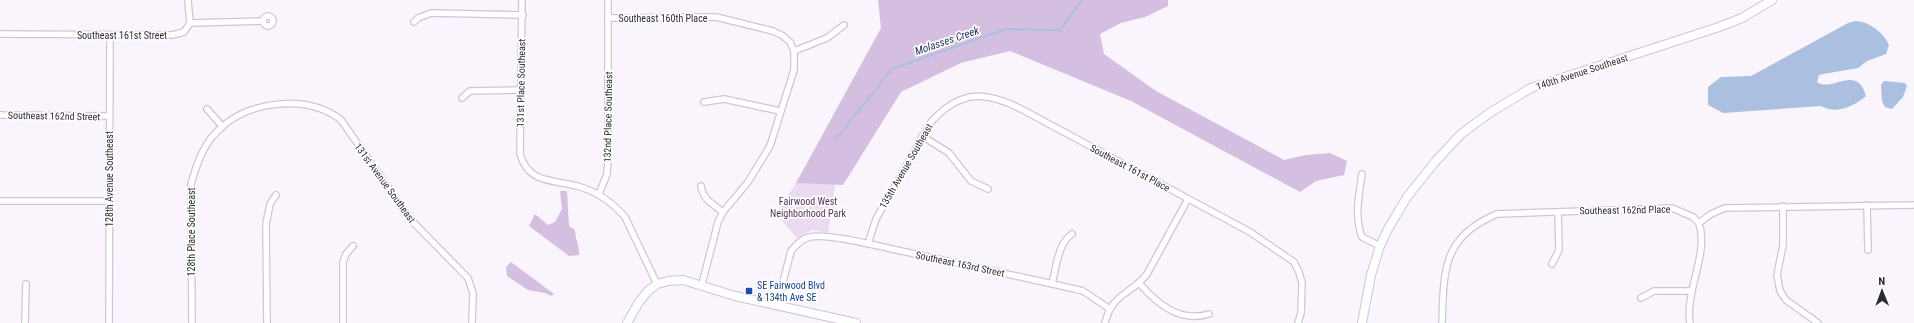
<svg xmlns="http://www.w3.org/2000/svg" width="1914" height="323" font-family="'Roboto Condensed',sans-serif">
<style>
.green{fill:#eadbf2}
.forest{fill:#d5bfe0}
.water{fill:#abbfe0}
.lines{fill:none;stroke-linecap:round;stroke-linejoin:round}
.stream{stroke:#abbfe0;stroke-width:2}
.street-casing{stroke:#d0c4d6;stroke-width:8}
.secondary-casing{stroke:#d0c4d6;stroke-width:10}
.street{stroke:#fff;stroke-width:5.5}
.secondary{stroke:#fff;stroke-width:8}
.transit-dot{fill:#1a4fb4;stroke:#fff;stroke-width:1.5}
.labels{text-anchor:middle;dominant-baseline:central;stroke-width:3.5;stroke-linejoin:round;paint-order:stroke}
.street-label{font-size:10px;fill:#2f2b32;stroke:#fff}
.park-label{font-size:10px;fill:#523360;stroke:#fff}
.transit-label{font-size:10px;fill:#164399;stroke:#fff;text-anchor:start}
.water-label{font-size:11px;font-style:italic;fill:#172f59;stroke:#fff}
</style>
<rect width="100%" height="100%" fill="#faf5fd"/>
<path class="green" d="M796,183L835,184L828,233L812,230L797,238L776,214Z"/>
<g class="forest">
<path d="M878,0H1168V6L1145,17L1121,23L1100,34L1104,54L1156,91L1284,160L1306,155L1330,153L1347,161L1344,175L1316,181L1300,192L1131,101L1010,51L961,63L901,92L843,185L796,183L881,28Z"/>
<path d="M560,191H567L569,226L575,230C575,239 580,246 579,255L569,256L529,226L535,214L548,225L555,222L562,209Z"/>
<path d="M511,262L554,294L551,296L545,293L528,290L507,276L506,267Z"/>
</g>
<g class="water">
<path d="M1855,21C1869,21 1884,33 1889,45L1886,54L1867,61L1858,68L1823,74L1819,75L1817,82C1831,93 1857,63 1866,96C1854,106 1837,115 1821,106L1723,113L1708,105V87L1721,77L1751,76L1848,23Z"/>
<path d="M1884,81L1905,83L1907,86L1903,97L1892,109L1885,107L1882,101L1881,85Z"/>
</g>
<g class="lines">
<path class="stream" d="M836,139L892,69L1006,29L1060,30L1082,0"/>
<defs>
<g id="street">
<path d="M188,0L190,23"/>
<path d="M522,0L520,154C529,184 551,179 577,186C596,191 612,202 625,217L657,284"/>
<circle cx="268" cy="21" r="5"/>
<path d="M608,18L716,17L773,31L783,36L790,42L794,51V70L770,146L748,182L723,212L718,222L702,284"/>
<path d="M414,22L418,18L431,13L523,15"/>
<path d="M0,34L172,35L184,32L190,23L263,21"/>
<path d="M794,51L827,38L844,25"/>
<path d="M462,98L470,91L520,90"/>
<path d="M704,102L724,99L780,111"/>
<path d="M207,109L222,126"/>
<path d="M0,115L109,116"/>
<path d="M922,136L949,153L971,181L988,189"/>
<path d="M1362,174C1359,195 1354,217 1362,237L1380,246"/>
<path d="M701,186C703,200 713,204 723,212"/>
<path d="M599,194L607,174L608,160V0"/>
<path d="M0,201H109"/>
<path d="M1867,205L1868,250"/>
<path d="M1783,206V245L1777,275L1780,291L1786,300L1818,323"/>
<path d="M868,244L876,219L931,122C961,89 986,91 1023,110L1250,232L1294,262L1299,272L1302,283L1301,313L1298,323"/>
<path d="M1552,264L1559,250L1558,212"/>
<path d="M1052,284C1056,268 1058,243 1072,234"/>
<path d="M1140,284C1157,304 1181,323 1209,314"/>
<path d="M1641,298L1654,291H1690"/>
<path d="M777,305L791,251C796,245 802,238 810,237C825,233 875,245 892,249C955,263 1019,276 1083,291L1110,309"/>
<path d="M25,323L26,284"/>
<path d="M109,323L110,36"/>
<path d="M192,323L191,184C197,163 204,141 223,126C253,100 309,95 341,120L411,220L468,278L473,293L472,323"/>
<path d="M267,323L266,224L270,204L276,195"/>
<path d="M343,323V262L346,254L353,246"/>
<path d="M1105,323C1112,293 1131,295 1147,274L1188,199"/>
<path d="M1442,323C1444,270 1442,237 1497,214L1672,208L1693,217L1699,223L1711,214L1725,208L1914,205"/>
<path d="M1690,323C1685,289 1709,255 1699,223"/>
</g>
<g id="secondary">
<path d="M627,323L639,302L648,291L657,284L668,281L683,280L735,296L856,323"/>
<path d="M1362,323L1371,275L1380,246L1388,229L1407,197L1435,162L1461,134L1491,112L1531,88L1719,27L1742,18L1772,0"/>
</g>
</defs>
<use href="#street" class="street-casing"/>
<use href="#secondary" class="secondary-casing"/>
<use href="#street" class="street"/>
<use href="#secondary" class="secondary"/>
</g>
<rect class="transit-dot" x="745" y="287" width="8" height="8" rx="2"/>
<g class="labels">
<g class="street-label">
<text x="663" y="18">Southeast 160th Place</text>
<text x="122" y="35">Southeast 161st Street</text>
<text transform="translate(1582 72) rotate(-18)">140th Avenue Southeast</text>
<text transform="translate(521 83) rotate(-89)">131st Place Southeast</text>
<text transform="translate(54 116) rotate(1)">Southeast 162nd Street</text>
<text transform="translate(608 117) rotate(-89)">132nd Place Southeast</text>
<text transform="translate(906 166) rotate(-60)">135th Avenue Southeast</text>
<text transform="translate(1130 168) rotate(28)">Southeast 161st Place</text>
<text transform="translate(109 179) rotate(-90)">128th Avenue Southeast</text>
<text transform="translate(385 183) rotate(54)">131st Avenue Southeast</text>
<text transform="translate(1625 210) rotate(-1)">Southeast 162nd Place</text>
<text transform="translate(191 232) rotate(-90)">128th Place Southeast</text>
<text transform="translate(960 264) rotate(12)">Southeast 163rd Street</text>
</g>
<g class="park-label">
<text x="808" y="201">Fairwood West<tspan x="808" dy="12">Neighborhood Park</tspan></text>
</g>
<g class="transit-label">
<text x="757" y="285">SE Fairwood Blvd<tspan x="757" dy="12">&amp; 134th Ave SE</tspan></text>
</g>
<g class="water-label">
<text transform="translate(947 41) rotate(-19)">Molasses Creek</text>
</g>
</g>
<g transform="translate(1882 291) rotate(359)" stroke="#ffffff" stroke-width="3" paint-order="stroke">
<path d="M0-3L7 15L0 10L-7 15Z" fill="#2f2b32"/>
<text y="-6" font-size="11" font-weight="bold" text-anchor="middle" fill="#2f2b32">N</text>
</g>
</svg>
